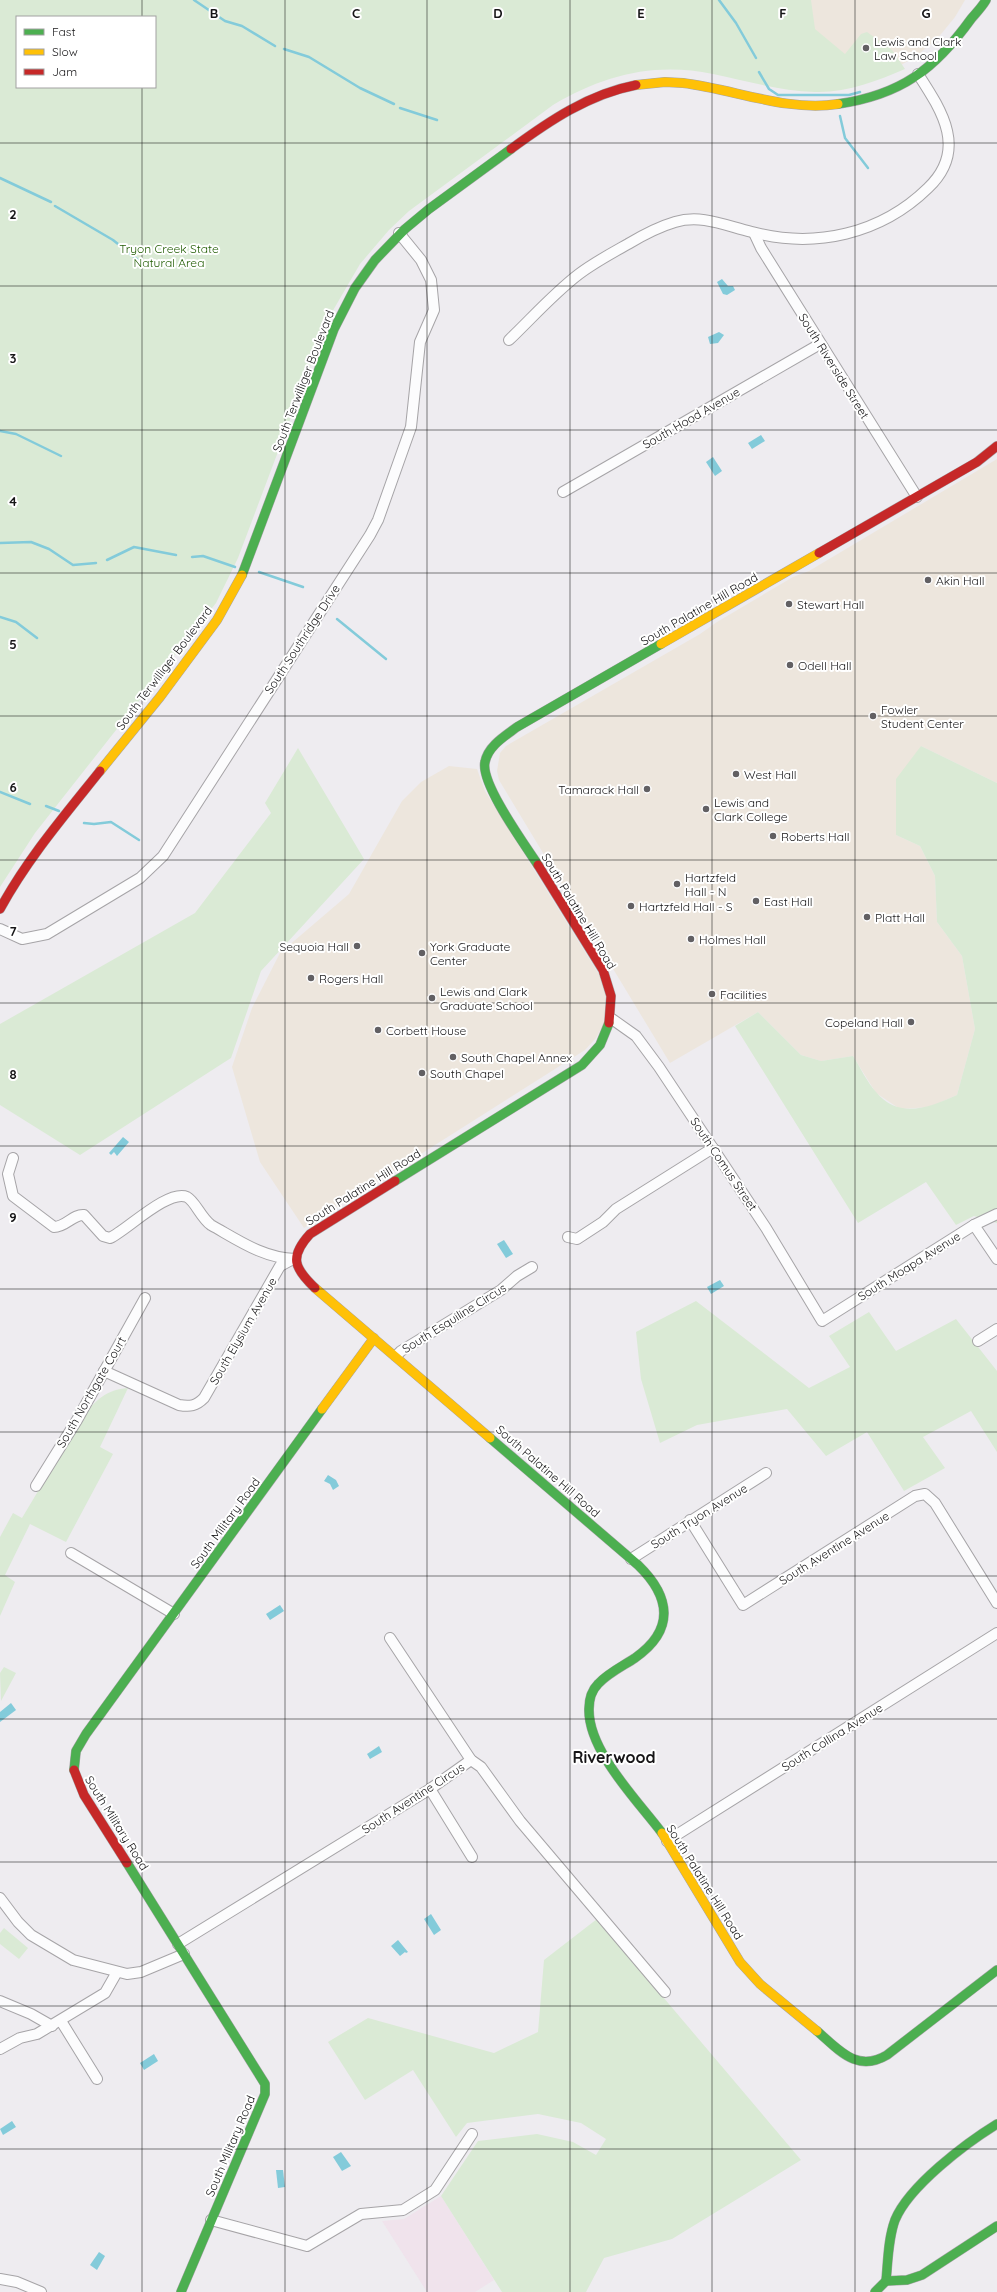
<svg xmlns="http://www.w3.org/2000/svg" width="997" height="2292" font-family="Quicksand,sans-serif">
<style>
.industrial{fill:#f0e3ec}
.education{fill:#ede6dd}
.green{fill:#daead5;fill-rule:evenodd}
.water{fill:#83cbda}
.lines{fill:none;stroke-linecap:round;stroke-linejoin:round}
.stream{stroke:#83cbda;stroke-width:2.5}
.street-casing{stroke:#a6a4a7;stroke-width:12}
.fast-casing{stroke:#a6a4a7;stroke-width:10}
.slow-casing{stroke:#a6a4a7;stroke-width:10}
.jam-casing{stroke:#a6a4a7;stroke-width:10}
.street{stroke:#fcfcfd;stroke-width:10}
.fast{stroke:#4caf50;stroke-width:9}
.slow{stroke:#ffc107;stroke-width:9}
.jam{stroke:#c62828;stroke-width:9}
.grid{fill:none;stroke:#161517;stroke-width:1;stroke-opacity:0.55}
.poi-dot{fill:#626063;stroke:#fff;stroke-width:1.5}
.labels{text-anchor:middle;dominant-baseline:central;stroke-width:4;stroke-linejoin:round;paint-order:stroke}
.poi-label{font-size:12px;fill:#161517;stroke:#fff;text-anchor:start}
.park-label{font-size:12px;fill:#205c02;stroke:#fff}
.street-label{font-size:12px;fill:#161517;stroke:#fff}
.district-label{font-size:16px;font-weight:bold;fill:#161517;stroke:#fff}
.grid-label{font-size:13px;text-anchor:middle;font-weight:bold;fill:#161517;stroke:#fff;stroke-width:4;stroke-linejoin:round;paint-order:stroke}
</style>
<rect width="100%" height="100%" fill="#eeecf0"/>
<path class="industrial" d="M441,2196L494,2280L475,2292H427L382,2221L404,2219Z"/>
<g class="education">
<path d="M801,0H965L955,17L937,39L915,57L880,77L820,90Z"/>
<path d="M997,459V783L921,746L896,835L920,846L935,876L937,922L962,956L975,1029L957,1095L930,1107L900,1109L876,1093L853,1056L821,1061L801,1055L758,1012L670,1063L499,780L497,771L500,753L506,746L700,634L717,622L793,577L809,571Z"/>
<path d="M449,766L477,769L485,791L600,976L606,991L605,1022L596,1038L585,1050L304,1228L260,1162L232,1067L252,1008L280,953L349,894L402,801L421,782Z"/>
</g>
<g class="green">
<path d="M0,0H811L815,29L845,54L861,34L867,32L892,50L905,69C877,81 847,93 815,92C780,91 747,81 713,74C654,62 604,75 553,105L409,211L389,230L360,264L328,319L238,558L216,603L35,833L0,887ZM17,17H155V87H17Z"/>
<path d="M921,746L997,783V1223L974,1216L956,1225L926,1182L858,1223L735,1026L758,1012L801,1055L821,1061L853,1056C860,1067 867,1082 876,1092C899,1120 930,1107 957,1095L975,1029L962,956L937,922L935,876L920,846L896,835V779Z"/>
<path d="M298,748L364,859L261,971L231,1058L80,1155L0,1105V1024L195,913L271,813L265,803Z"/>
<path d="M696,1301L809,1388L850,1367L829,1336L869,1312L896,1351L956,1319L997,1371V1452L971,1411L923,1437L945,1468L904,1491L867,1432L826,1456L787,1409L697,1425L660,1443L641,1379L636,1332Z"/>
<path d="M128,1388L100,1447L113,1454L66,1542L30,1524L5,1575L15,1582L0,1616V1537L13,1513L22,1518L83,1416C97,1399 106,1390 128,1388Z"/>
<path d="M4,1667L16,1673L1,1701L0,1673Z"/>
<path d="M597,1919L801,2160L672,2239L604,2258L586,2292H502L441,2196L478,2141L537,2134L573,2142L596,2155L606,2139L581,2123L538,2114L467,2123L456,2137L413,2070L365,2100L328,2042L368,2018L494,2053L538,2032L544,1960Z"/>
<path d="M4,1928L28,1948L19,1959L0,1944V1933Z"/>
</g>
<g class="water">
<path d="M722,279L728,286H733L735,290L727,295L723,294L717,282Z"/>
<path d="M719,332L724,335L718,343L710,344L708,337Z"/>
<path d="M761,435L765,441L752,449L748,443Z"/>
<path d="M713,457L722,471L715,476L706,462Z"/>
<path d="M123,1137L129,1142L117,1156L114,1152L111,1155L109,1153Z"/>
<path d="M504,1240L513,1254L506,1258L497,1244Z"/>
<path d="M720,1280L724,1286L711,1294L707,1287Z"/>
<path d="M328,1475L336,1480L339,1486L333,1490L330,1484L324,1481Z"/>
<path d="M280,1605L284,1611L270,1620L266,1614Z"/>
<path d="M11,1703L16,1710L0,1722V1712Z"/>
<path d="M379,1746L382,1752L370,1759L367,1754Z"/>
<path d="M431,1914L441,1930L434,1935L424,1919Z"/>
<path d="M398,1940L408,1952L406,1953L405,1952L400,1956L391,1946Z"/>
<path d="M154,2054L158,2061L144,2070L140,2063Z"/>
<path d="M12,2121L16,2127L3,2135L0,2129Z"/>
<path d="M341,2152L351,2166L342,2171L333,2157Z"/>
<path d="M276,2170H283L285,2187L278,2188Z"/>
<path d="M99,2252L105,2256L97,2270L90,2265Z"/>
</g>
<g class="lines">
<g class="stream">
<path d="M194,0L225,21L242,26L275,46"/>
<path d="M719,0L736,23L756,58"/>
<path d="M284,49L309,57L360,88L394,104"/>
<path d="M759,72L769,89L778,95H849L860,92"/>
<path d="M400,108L437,120"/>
<path d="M840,116L845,138L868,168"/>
<path d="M0,178L51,202"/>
<path d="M55,206L113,240L138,260"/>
<path d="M0,431L16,434L61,456"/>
<path d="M0,543L31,542L49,549L73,565L96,563"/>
<path d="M192,557L203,556L235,567"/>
<path d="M107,560L134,547L176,555"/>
<path d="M259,572L303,587"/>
<path d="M0,617L16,622L37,638"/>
<path d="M337,619L386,659"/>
<path d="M0,792L30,804"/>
<path d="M46,806L59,811"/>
<path d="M84,823L94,824L111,822L139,840"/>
</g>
<defs>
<g id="street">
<path d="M754,233L761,248L917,497"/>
<path d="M509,340C532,318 554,293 579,274C595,262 612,253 628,244C643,235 658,227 675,222C702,214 726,226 752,232C815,249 881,234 928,188C968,150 942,111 918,74"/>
<path d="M563,492L820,344"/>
<path d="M0,929L22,939L47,934L140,878L163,856L370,535L378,520L411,427L420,342L434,310L431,280L421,260L399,233"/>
<path d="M612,1019L636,1036L659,1067L766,1228L822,1321L974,1225L997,1214"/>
<path d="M13,1158L8,1174L13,1196L54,1227C66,1227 73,1214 84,1215L103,1236L110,1238C127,1230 168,1189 187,1197C195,1201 201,1218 211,1225C238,1240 263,1258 295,1259"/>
<path d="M974,1225L997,1259"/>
<path d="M568,1237L577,1239L603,1222L616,1209L713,1148"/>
<path d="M978,1341L997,1329"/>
<path d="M396,1356L401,1351L501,1290L517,1276L532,1267"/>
<path d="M104,1371L179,1405C190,1407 196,1406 204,1398L280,1266L293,1259"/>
<path d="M36,1486L77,1420L145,1298"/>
<path d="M690,1520L743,1605L915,1496L925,1494L935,1503L997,1603"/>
<path d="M71,1553L174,1614"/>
<path d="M631,1559L766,1473"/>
<path d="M390,1638L471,1760L481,1767L520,1821L665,1992"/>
<path d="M430,1789L472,1857"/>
<path d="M667,1841L997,1633"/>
<path d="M0,1898L18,1922L31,1935L73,1960L127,1974L141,1972L184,1954"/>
<path d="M178,1944L430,1789L471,1760"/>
<path d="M0,2001L31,2014L52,2026"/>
<path d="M61,2021L97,2079"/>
<path d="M0,2049L20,2038L37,2034L105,1993L117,1972"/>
<path d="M211,2220L307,2246L361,2214L403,2210L435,2190L472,2134"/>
<path d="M0,2279L17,2282L41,2292"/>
</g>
<g id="fast">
<path d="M838,104C901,95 935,69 971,19C976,13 982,7 986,0"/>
<path d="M242,575L334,329L355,288L375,260L405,229L429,209L511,149"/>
<path d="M538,865C525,845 480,783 485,762C488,746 505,736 517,727L661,644"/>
<path d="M395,1181L582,1065L600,1045L609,1023"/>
<path d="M490,1438L638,1565C671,1597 675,1630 635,1658C623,1666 608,1673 598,1684C591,1691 589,1700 589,1709C588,1751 638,1801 662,1833"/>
<path d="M74,1770L76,1751L86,1734L322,1409"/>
<path d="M127,1863L265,2084V2094L181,2292"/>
<path d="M817,2031C839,2050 857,2073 887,2055L997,1970"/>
<path d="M997,2124C966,2143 909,2186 895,2220C888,2239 888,2261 886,2281L907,2280L922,2275L997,2226"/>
<path d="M875,2292L886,2281"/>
</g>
<g id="slow">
<path d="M636,85L665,82L683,83C734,89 786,112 838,104"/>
<path d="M661,644L819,553"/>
<path d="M100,771L160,697L217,620L242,575"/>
<path d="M315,1288L490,1438"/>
<path d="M322,1409L374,1338"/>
<path d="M662,1833L740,1962L760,1984L817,2031"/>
</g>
<g id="jam">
<path d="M511,149C549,121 589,94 636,85"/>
<path d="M819,553L977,462L997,446"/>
<path d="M538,865L603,970L611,996L609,1023"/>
<path d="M0,909C28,858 64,816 100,771"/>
<path d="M315,1288C294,1268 289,1257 310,1234L395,1181"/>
<path d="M74,1770L84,1795L127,1863"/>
</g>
</defs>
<use href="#street" class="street-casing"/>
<use href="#fast" class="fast-casing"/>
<use href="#slow" class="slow-casing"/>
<use href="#jam" class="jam-casing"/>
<use href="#street" class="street"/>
<use href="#fast" class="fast"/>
<use href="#slow" class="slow"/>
<use href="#jam" class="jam"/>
</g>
<path class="grid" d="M142,0V17M285,0V2292M427,0V2292M570,0V2292M712,0V2292M855,0V2292M142,87V2292M0,143H997M0,286H997M0,430H997M0,573H997M0,716H997M0,860H997M0,1003H997M0,1146H997M0,1289H997M0,1432H997M0,1576H997M0,1719H997M0,1862H997M0,2006H997M0,2149H997"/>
<g class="poi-dot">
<circle cx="866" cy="48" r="4"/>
<circle cx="928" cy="580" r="4"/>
<circle cx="789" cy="604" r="4"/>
<circle cx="790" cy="665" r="4"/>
<circle cx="873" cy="716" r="4"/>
<circle cx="736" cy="774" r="4"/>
<circle cx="647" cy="789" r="4"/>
<circle cx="706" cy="809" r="4"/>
<circle cx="773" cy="836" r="4"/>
<circle cx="677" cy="884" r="4"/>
<circle cx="756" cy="901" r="4"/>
<circle cx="631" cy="906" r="4"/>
<circle cx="867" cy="917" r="4"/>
<circle cx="691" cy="939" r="4"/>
<circle cx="357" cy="946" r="4"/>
<circle cx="422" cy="953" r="4"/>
<circle cx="311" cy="978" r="4"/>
<circle cx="712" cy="994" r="4"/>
<circle cx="432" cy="998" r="4"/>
<circle cx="911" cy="1022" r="4"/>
<circle cx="378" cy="1030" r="4"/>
<circle cx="453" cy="1057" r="4"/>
<circle cx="422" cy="1073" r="4"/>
</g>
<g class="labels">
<g class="poi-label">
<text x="874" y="41">Lewis and Clark<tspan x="874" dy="14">Law School</tspan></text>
<text x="936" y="580">Akin Hall</text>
<text x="797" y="604">Stewart Hall</text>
<text x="798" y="665">Odell Hall</text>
<text x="881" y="709">Fowler<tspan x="881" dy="14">Student Center</tspan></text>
<text x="744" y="774">West Hall</text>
<text x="639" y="789" text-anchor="end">Tamarack Hall</text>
<text x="714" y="802">Lewis and<tspan x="714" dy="14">Clark College</tspan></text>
<text x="781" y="836">Roberts Hall</text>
<text x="685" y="877">Hartzfeld<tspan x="685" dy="14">Hall - N</tspan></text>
<text x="764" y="901">East Hall</text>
<text x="639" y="906">Hartzfeld Hall - S</text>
<text x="875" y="917">Platt Hall</text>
<text x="699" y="939">Holmes Hall</text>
<text x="349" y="946" text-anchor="end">Sequoia Hall</text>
<text x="430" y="946">York Graduate<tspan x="430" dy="14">Center</tspan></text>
<text x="319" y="978">Rogers Hall</text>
<text x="440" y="991">Lewis and Clark<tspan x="440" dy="14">Graduate School</tspan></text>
<text x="720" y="994">Facilities</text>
<text x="903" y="1022" text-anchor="end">Copeland Hall</text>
<text x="386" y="1030">Corbett House</text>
<text x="461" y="1057">South Chapel Annex</text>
<text x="430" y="1073">South Chapel</text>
</g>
<g class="park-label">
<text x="169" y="248">Tryon Creek State<tspan x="169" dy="14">Natural Area</tspan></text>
</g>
<g class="street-label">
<text transform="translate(834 366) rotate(58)">South Riverside Street</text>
<text transform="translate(303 381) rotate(-69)">South Terwilliger Boulevard</text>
<text transform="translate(691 418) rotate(-30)">South Hood Avenue</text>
<text transform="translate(699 609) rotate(-30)">South Palatine Hill Road</text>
<text transform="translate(302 639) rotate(-57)">South Southridge Drive</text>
<text transform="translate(164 668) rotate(-53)">South Terwilliger Boulevard</text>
<text transform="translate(579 911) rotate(59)">South Palatine Hill Road</text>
<text transform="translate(724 1164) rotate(56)">South Comus Street</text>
<text transform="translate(363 1187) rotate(-32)">South Palatine Hill Road</text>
<text transform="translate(909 1266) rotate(-32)">South Moapa Avenue</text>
<text transform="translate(454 1318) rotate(-32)">South Esquiline Circus</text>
<text transform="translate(243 1331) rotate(-60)">South Elysium Avenue</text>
<text transform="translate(91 1392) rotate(-60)">South Northgate Court</text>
<text transform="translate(548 1471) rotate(41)">South Palatine Hill Road</text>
<text transform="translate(699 1516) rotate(-32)">South Tryon Avenue</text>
<text transform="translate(225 1523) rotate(-54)">South Military Road</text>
<text transform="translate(834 1548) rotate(-32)">South Aventine Avenue</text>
<text transform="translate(832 1737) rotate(-32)">South Collina Avenue</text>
<text transform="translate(413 1798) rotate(-33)">South Aventine Circus</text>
<text transform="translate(117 1823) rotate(58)">South Military Road</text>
<text transform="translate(705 1882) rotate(58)">South Palatine Hill Road</text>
<text transform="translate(230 2146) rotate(-67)">South Military Road</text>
</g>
<g class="district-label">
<text x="614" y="1757">Riverwood</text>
</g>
</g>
<g class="grid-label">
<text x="214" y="18">B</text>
<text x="356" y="18">C</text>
<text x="498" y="18">D</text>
<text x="641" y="18">E</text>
<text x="783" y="18">F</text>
<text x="926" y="18">G</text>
<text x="13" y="219">2</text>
<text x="13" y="363">3</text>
<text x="13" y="506">4</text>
<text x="13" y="649">5</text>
<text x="13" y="792">6</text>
<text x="13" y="936">7</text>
<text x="13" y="1079">8</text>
<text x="13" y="1222">9</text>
</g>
<rect x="16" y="16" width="140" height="72" fill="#ffffff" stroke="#a2a1a2"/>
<rect x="24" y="29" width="20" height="6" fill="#4caf50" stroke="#a2a1a2"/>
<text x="52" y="36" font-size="12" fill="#161517">Fast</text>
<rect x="24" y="49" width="20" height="6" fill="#ffc107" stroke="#a2a1a2"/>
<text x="52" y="56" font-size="12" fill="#161517">Slow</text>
<rect x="24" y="69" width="20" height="6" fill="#c62828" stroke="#a2a1a2"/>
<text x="52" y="76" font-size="12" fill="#161517">Jam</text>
</svg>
